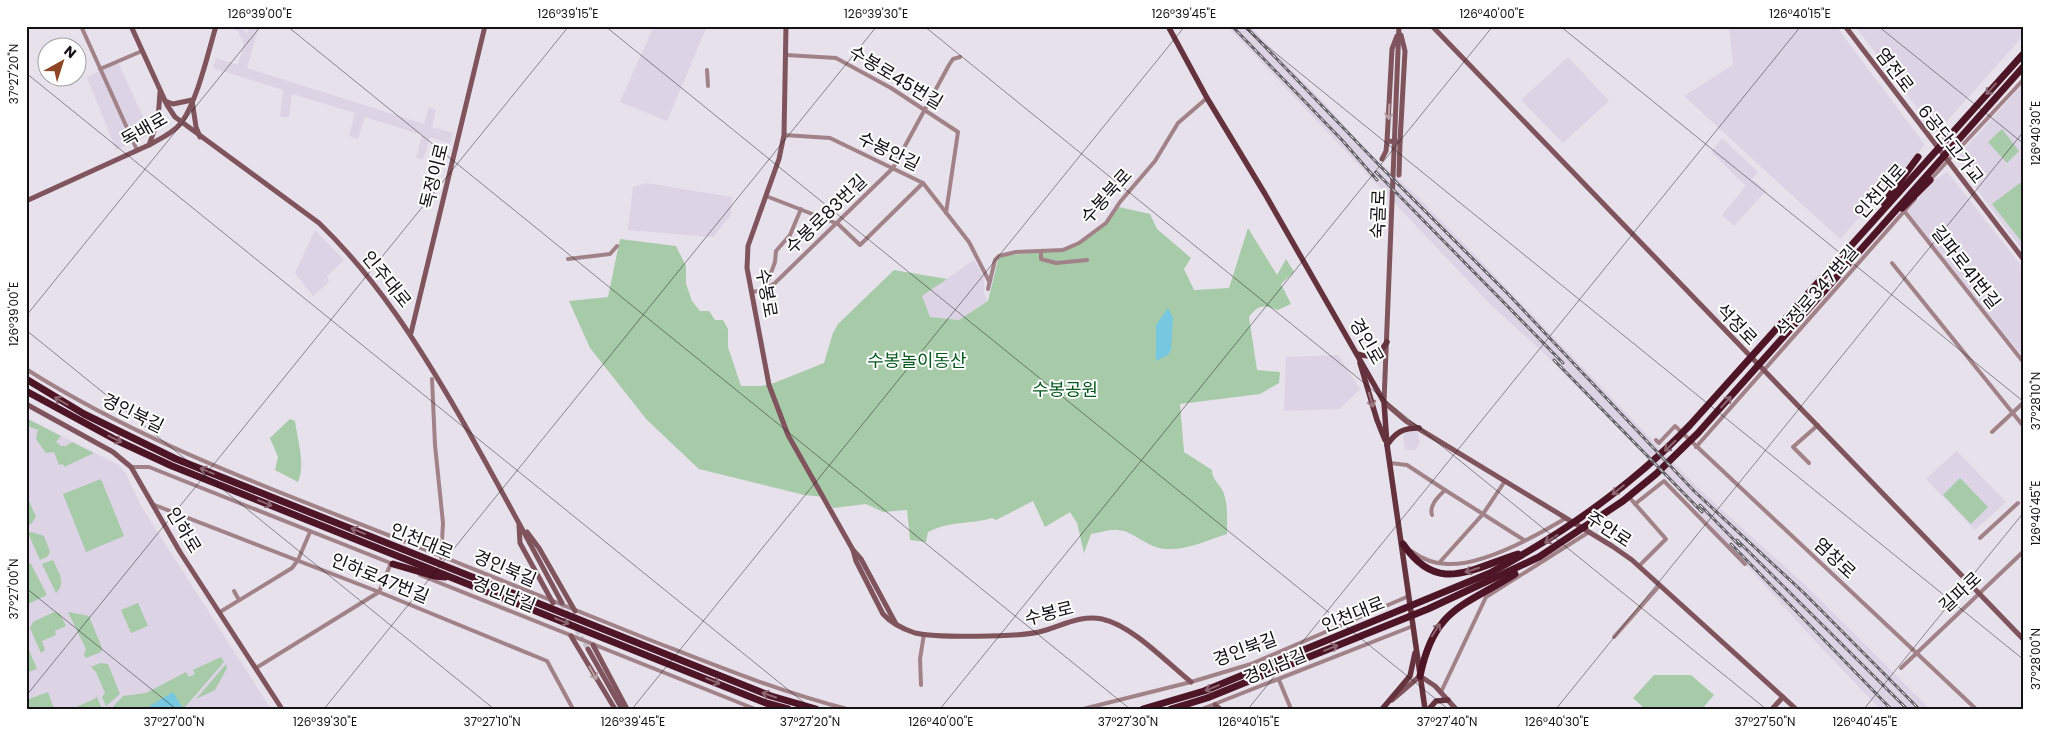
<svg xmlns="http://www.w3.org/2000/svg" width="2050" height="735" font-family="Poppins,'Noto Sans KR',sans-serif">
<style>
.built{fill:#dcd3e4}
.green{fill:#a7caa9}
.water{fill:#77c7e0}
.lines{fill:none;stroke-linecap:round;stroke-linejoin:round}
.secondary-tunnel{stroke:#c7c2cc;stroke-width:5;stroke-dasharray:5 2.5;stroke-linecap:butt}
.street{stroke:#a18288;stroke-width:4}
.secondary{stroke:#7f545c;stroke-width:5}
.primary{stroke:#65333e;stroke-width:5.5}
.highway{stroke:#4e1526;stroke-width:7}
.rail-casing{stroke:#67636a;stroke-width:3}
.rail{stroke:#fff;stroke-width:1;stroke-dasharray:4;stroke-linecap:butt}
.oneway{stroke:#8c6772}
.oneway2{stroke:#b9a1a5}
.oneway3{stroke:#9b7a82}
.ticks{fill:none;stroke:#131114;stroke-width:1;stroke-opacity:0.45}
.labels{text-anchor:middle;dominant-baseline:central;stroke-width:4;stroke-linejoin:round;paint-order:stroke}
.street-label{font-size:18px;fill:#131114;stroke:#fff}
.park-label{font-size:18px;fill:#04571d;stroke:#fff}
.neatline{fill:none;stroke:#131114;stroke-width:2}
.ticks-label{font-size:12px;text-anchor:middle;fill:#131114}
</style>
<rect width="100%" height="100%" fill="#e7e1ec"/>
<g class="built">
<path d="M227,26H242L247,34L250,26H259L247,68L424,124L429,107L436,110L432,127L453,133L450,144L430,137L423,160L416,158L422,135L365,117L358,139L349,136L355,113L292,94L289,117H280L283,90L213,68L216,58L238,65L244,44L238,31Z"/>
<path d="M654,26H707L667,121L620,102Z"/>
<path d="M1227,26H1250L1327,106L1363,147L1414,193L1478,258L1698,488L1803,583L1930,709H1880L1816,642L1678,490L1545,354L1492,306Z"/>
<path d="M1729,26H1836L1925,145L1840,239L1684,96L1733,65Z"/>
<path d="M1855,26H2024V35L1936,133Z"/>
<path d="M1568,57L1609,101L1563,143L1521,100Z"/>
<path d="M118,62L151,134L116,150L87,77Z"/>
<path d="M2024,83V252L1968,178L1960,154Z"/>
<path d="M1722,138L1758,172L1752,179L1766,191L1734,226L1722,215L1746,186L1711,152Z"/>
<path d="M1947,172L2024,269V358L1907,212L1934,180Z"/>
<path d="M647,183L732,197L731,215L713,237L628,230L633,187Z"/>
<path d="M315,230L344,260L327,276L329,282L313,296L295,273Z"/>
<path d="M974,260L984,278V293L988,301L959,320L930,317L922,296Z"/>
<path d="M1338,355L1360,389L1339,409L1284,411L1286,357Z"/>
<path d="M26,418L119,465L126,474L141,506L271,709H26Z"/>
<path d="M1410,429L1417,431L1420,443L1415,450H1405L1403,436Z"/>
<path d="M1957,451L2006,502L1975,530L1926,479Z"/>
</g>
<g class="green">
<path d="M2002,129L2019,151L2007,163L1988,142Z"/>
<path d="M2024,180V239L2021,241L1992,204Z"/>
<path d="M1119,207L1150,214L1157,229L1191,258L1184,269L1194,290L1229,288L1248,228L1277,275L1286,259L1294,272L1281,284L1291,304L1278,310C1264,305 1259,304 1249,317L1257,370L1280,372L1279,383L1260,394L1180,404L1184,452L1212,470C1212,481 1221,484 1224,494C1228,506 1227,521 1227,534C1208,540 1188,550 1167,549C1148,549 1134,531 1118,530C1110,529 1099,533 1091,534L1084,553L1077,523L1070,512L1045,527L1033,501L996,520L992,518C969,525 952,520 928,532L926,542L910,540L907,510L883,512L866,504L833,508L826,497L804,495L699,469L647,420L590,348L569,301L608,297L620,239L676,246L686,266V284L692,301L700,311H709L715,320H723L728,329V347L741,386H761L774,383L824,363L833,333L838,324L894,270L947,279L922,296L930,317L959,320L988,301L999,256C1057,250 1078,255 1119,207Z"/>
<path d="M26,418L61,436L56,442L61,446H66L72,442L94,453L64,467L63,464L59,465L54,452L46,453L36,439L38,430L28,426Z"/>
<path d="M290,419L295,421C297,438 306,465 298,482L275,470L278,457L270,438Z"/>
<path d="M1960,478L1988,507L1971,524L1943,495Z"/>
<path d="M101,479L124,536L86,552L63,494Z"/>
<path d="M26,494L36,517L31,524L26,526Z"/>
<path d="M32,532L44,536L50,552L47,557L40,560L28,533Z"/>
<path d="M53,560C58,571 67,583 56,593L42,564Z"/>
<path d="M29,563L31,564L47,595L26,605V564Z"/>
<path d="M138,603L148,626L131,633L121,610Z"/>
<path d="M54,612L60,614L66,626L55,631L56,635L42,641L45,650L41,653L30,628L33,622Z"/>
<path d="M68,612L89,616L102,648L101,652L86,658L84,655L86,649Z"/>
<path d="M26,643L37,669L26,673Z"/>
<path d="M221,657L224,662L186,706L181,709H111L123,696L146,693L186,672L189,677L195,674L193,670Z"/>
<path d="M100,663L108,664L120,694L106,706L102,697L105,693L96,672L91,667Z"/>
<path d="M226,664L227,668L215,690L196,699Z"/>
<path d="M1654,675H1691L1714,695L1702,709H1645L1633,698Z"/>
<path d="M48,692L54,709H26V700Z"/>
<path d="M97,697L102,709H72L94,699Z"/>
</g>
<g class="water">
<path d="M1168,308L1173,318L1171,350L1168,355L1156,361V325Z"/>
<path d="M173,692L182,707L145,709Z"/>
</g>
<g class="lines">
<path class="secondary-tunnel" d="M562,604L588,649"/>
<g class="street">
<path d="M81,26L137,150"/>
<path d="M786,55L836,58L891,88L958,132L946,213"/>
<path d="M100,69L142,51"/>
<path d="M707,70L708,86"/>
<path d="M784,135L830,138L923,183L969,242L989,281"/>
<path d="M1930,180L2024,79"/>
<path d="M766,196L838,224L860,245L923,183"/>
<path d="M1905,212L2024,363"/>
<path d="M1041,252V259L1056,263L1087,260"/>
<path d="M568,259L610,254L617,246"/>
<path d="M1892,263L2024,427"/>
<path d="M765,289L775,262L776,251L790,235L801,209"/>
<path d="M988,289L995,260L999,256L1016,252L1063,250L1079,243L1106,223L1120,202L1155,161L1178,123L1207,98"/>
<path d="M752,292L764,290L775,283L893,168L949,65L953,59L960,57"/>
<path d="M26,369C155,451 301,499 441,556C509,584 577,611 645,638C712,664 777,691 847,709"/>
<path d="M432,379L435,445L443,523L441,558"/>
<path d="M1992,432L2024,402"/>
<path d="M1656,440L1659,443L1675,426L1976,709"/>
<path d="M1696,447L1915,199"/>
<path d="M1390,463L1407,465L1445,490"/>
<path d="M1809,463L1793,447L1818,425"/>
<path d="M131,467H149L393,564"/>
<path d="M1629,497L1666,539L1639,566"/>
<path d="M152,504L379,592L547,661L573,709"/>
<path d="M1635,504L1664,481L1745,564"/>
<path d="M1432,515C1429,505 1438,497 1445,490L1524,540"/>
<path d="M1980,538L2018,503"/>
<path d="M1411,551C1421,558 1435,564 1447,564C1483,566 1536,536 1566,518"/>
<path d="M1439,563L1483,514L1505,481"/>
<path d="M420,575L755,709"/>
<path d="M234,591L239,600"/>
<path d="M220,612L292,568L298,560L310,532"/>
<path d="M1614,637L1660,585"/>
<path d="M256,668L379,592L391,563"/>
<path d="M1901,668L2024,551"/>
<path d="M1279,680L1291,709"/>
<path d="M921,685L920,659L924,634"/>
<path d="M1441,692L1486,597L1589,532"/>
<path d="M1083,709L1191,682L1251,664L1409,596"/>
<path d="M1202,709L1413,626"/>
</g>
<g class="secondary">
<path d="M131,26L167,105L175,117L319,223C376,278 418,344 458,413C494,476 528,540 562,603"/>
<path d="M786,26L784,135L779,159L748,246L747,268L769,385L788,435L853,550L861,559L896,624"/>
<path d="M1399,26L1384,402L1406,421L1612,546L1632,560L1796,709"/>
<path d="M1432,26L2024,640"/>
<path d="M1845,26L2024,260"/>
<path d="M1397,36L1392,49L1387,141L1400,142L1405,51L1401,35"/>
<path d="M165,101L173,104L192,100L196,127L200,137"/>
<path d="M149,145L158,120L160,92"/>
<path d="M1382,159L1386,151L1387,141"/>
<path d="M1399,175L1400,142"/>
<path d="M26,201L149,145C160,139 173,133 181,123C197,102 208,53 216,26"/>
<path d="M411,333L485,26"/>
<path d="M26,404L113,452L131,467L180,552L282,709"/>
<path d="M519,525L520,543L553,603"/>
<path d="M527,532L539,548L575,611"/>
<path d="M853,550L856,561L883,614C891,623 903,629 915,633C937,638 1017,637 1039,632C1060,627 1080,614 1102,619C1133,626 1166,662 1191,682"/>
<path d="M571,636L615,709"/>
<path d="M593,645L627,709"/>
<path d="M588,649L622,709"/>
<path d="M1392,700L1420,676L1435,686L1456,709"/>
<path d="M1215,705L1220,709"/>
<path d="M1772,709L1783,697"/>
</g>
<g class="primary">
<path d="M1168,26L1207,98L1265,194L1384,402L1387,445L1425,709"/>
<path d="M1358,354C1373,359 1379,355 1387,342"/>
<path d="M1360,363L1377,420L1385,440"/>
<path d="M1387,445C1396,432 1403,428 1419,428"/>
<path d="M1383,708L1410,676L1415,653"/>
<path d="M1429,709L1436,701L1448,700"/>
</g>
<g class="highway">
<path d="M1884,203L1918,157"/>
<path d="M1902,208L1930,180"/>
<path d="M26,379L84,414L176,459L771,696L816,709"/>
<path d="M26,391L118,441L172,466L766,703L788,709"/>
<path d="M1403,544C1438,595 1470,569 1518,554"/>
<path d="M393,564L434,576L445,577"/>
<path d="M1420,676C1434,608 1463,607 1515,574"/>
<path d="M1143,709L1204,691L1490,573C1564,533 1632,486 1690,425L2024,53"/>
<path d="M1171,709L1207,698L1428,609L1539,557L1623,501L1656,474L1698,433L2024,66"/>
</g>
<defs>
<g id="rail">
<path d="M1232,26L1342,140L1377,180"/>
<path d="M1245,26L1380,166L1509,295L1694,491L1804,593L1919,709"/>
<path d="M1376,172L1563,363"/>
<path d="M1554,360L1702,512"/>
<path d="M1700,505L1740,546"/>
<path d="M1737,540L1907,709"/>
<path d="M1731,544L1891,709"/>
</g>
</defs>
<use href="#rail" class="rail-casing"/>
<use href="#rail" class="rail"/>
</g>
<defs><path id="oneway-shaft" d="M-6 0H5M1.5-3L5.5 0L1.5 3" fill="none" stroke-width="1.6" stroke-linecap="round" stroke-linejoin="round" transform="scale(1.25)"/></defs>
<g class="oneway">
<use href="#oneway-shaft" transform="translate(1991 89) rotate(132)"/>
<use href="#oneway-shaft" transform="translate(61 401) rotate(-150)"/>
<use href="#oneway-shaft" transform="translate(1726 402) rotate(-48)"/>
<use href="#oneway-shaft" transform="translate(115 439) rotate(26)"/>
<use href="#oneway-shaft" transform="translate(1670 446) rotate(136)"/>
<use href="#oneway-shaft" transform="translate(207 471) rotate(-158)"/>
<use href="#oneway-shaft" transform="translate(1618 490) rotate(141)"/>
<use href="#oneway-shaft" transform="translate(265 503) rotate(22)"/>
<use href="#oneway-shaft" transform="translate(358 531) rotate(-158)"/>
<use href="#oneway-shaft" transform="translate(1551 539) rotate(148)"/>
<use href="#oneway-shaft" transform="translate(1472 570) rotate(162)"/>
<use href="#oneway-shaft" transform="translate(562 621) rotate(22)"/>
<use href="#oneway-shaft" transform="translate(1436 630) rotate(-57)"/>
<use href="#oneway-shaft" transform="translate(1331 648) rotate(-22)"/>
<use href="#oneway-shaft" transform="translate(713 681) rotate(22)"/>
<use href="#oneway-shaft" transform="translate(1212 688) rotate(158)"/>
<use href="#oneway-shaft" transform="translate(769 695) rotate(-161)"/>
</g>
<g class="oneway2">
<use href="#oneway-shaft" transform="translate(1389 112) rotate(93)"/>
<use href="#oneway-shaft" transform="translate(593 673) rotate(60)"/>
</g>
<use class="oneway3" href="#oneway-shaft" transform="translate(1371 400) rotate(73)"/>
<path class="ticks" d="M287,26L1130,709M605,26L1448,709M924,26L1766,709M1242,26L2024,660M1560,26L2024,402M1878,26L2024,144M26,73L812,709M26,316L261,26M26,330L494,709M26,588L176,709M26,696L569,26M324,709L877,26M632,709L1185,26M940,709L1493,26M1248,709L1801,26M1556,709L2024,131M1864,709L2024,512"/>
<g class="labels">
<g class="street-label">
<text transform="translate(1895 70) rotate(53)">염전로</text>
<text transform="translate(896 77) rotate(31)">수봉로45번길</text>
<text transform="translate(144 129) rotate(-30)">독배로</text>
<text transform="translate(1951 144) rotate(52)">6공단고가교</text>
<text transform="translate(889 151) rotate(26)">수봉안길</text>
<text transform="translate(434 176) rotate(-76)">독정이로</text>
<text transform="translate(1880 191) rotate(-48)">인천대로</text>
<text transform="translate(1106 196) rotate(-48)">수봉북로</text>
<text transform="translate(826 214) rotate(-44)">수봉로83번길</text>
<text transform="translate(1378 214) rotate(-88)">숙골로</text>
<text transform="translate(1966 267) rotate(52)">길파로41번길</text>
<text transform="translate(387 279) rotate(51)">인주대로</text>
<text transform="translate(1817 291) rotate(-49)">석정로347번길</text>
<text transform="translate(767 293) rotate(80)">수봉로</text>
<text transform="translate(1737 324) rotate(46)">석정로</text>
<text transform="translate(1367 341) rotate(60)">경인로</text>
<text transform="translate(133 413) rotate(26)">경인북길</text>
<text transform="translate(1609 529) rotate(33)">주안로</text>
<text transform="translate(184 530) rotate(59)">인하로</text>
<text transform="translate(422 541) rotate(22)">인천대로</text>
<text transform="translate(1835 558) rotate(43)">염창로</text>
<text transform="translate(505 568) rotate(23)">경인북길</text>
<text transform="translate(380 578) rotate(22)">인하로47번길</text>
<text transform="translate(1960 592) rotate(-43)">길파로</text>
<text transform="translate(504 594) rotate(22)">경인남길</text>
<text transform="translate(1049 613) rotate(-14)">수봉로</text>
<text transform="translate(1353 614) rotate(-22)">인천대로</text>
<text transform="translate(1245 649) rotate(-20)">경인북길</text>
<text transform="translate(1275 666) rotate(-22)">경인남길</text>
</g>
<g class="park-label">
<text x="917" y="360">수봉놀이동산</text>
<text x="1065" y="389">수봉공원</text>
</g>
</g>
<rect width="2050" height="735" fill="none" stroke="#ffffff" stroke-width="55"/>
<g transform="translate(62 62) rotate(39)"><circle r="24" fill="#ffffff" stroke="#a1a0a1"/>
<path d="M0-4L9 19L0 12L-9 19Z" fill="#8e4624"/>
<text y="-8" font-size="14" font-weight="bold" text-anchor="middle" fill="#131114">N</text>
</g>
<rect x="28" y="28" width="1994" height="680" class="neatline"/>
<g class="ticks-label">
<text x="260" y="18">126°39'00"E</text>
<text x="568" y="18">126°39'15"E</text>
<text x="876" y="18">126°39'30"E</text>
<text x="1184" y="18">126°39'45"E</text>
<text x="1492" y="18">126°40'00"E</text>
<text x="1800" y="18">126°40'15"E</text>
<text transform="translate(14 74) rotate(-90)" y="4">37°27'20"N</text>
<text transform="translate(2036 133) rotate(-90)" y="4">126°40'30"E</text>
<text transform="translate(14 314) rotate(-90)" y="4">126°39'00"E</text>
<text transform="translate(2036 401) rotate(-90)" y="4">37°28'10"N</text>
<text transform="translate(2036 513) rotate(-90)" y="4">126°40'45"E</text>
<text transform="translate(14 589) rotate(-90)" y="4">37°27'00"N</text>
<text transform="translate(2036 659) rotate(-90)" y="4">37°28'00"N</text>
<text x="174" y="726">37°27'00"N</text>
<text x="325" y="726">126°39'30"E</text>
<text x="492" y="726">37°27'10"N</text>
<text x="633" y="726">126°39'45"E</text>
<text x="810" y="726">37°27'20"N</text>
<text x="941" y="726">126°40'00"E</text>
<text x="1128" y="726">37°27'30"N</text>
<text x="1249" y="726">126°40'15"E</text>
<text x="1447" y="726">37°27'40"N</text>
<text x="1557" y="726">126°40'30"E</text>
<text x="1765" y="726">37°27'50"N</text>
<text x="1865" y="726">126°40'45"E</text>
</g>
</svg>
